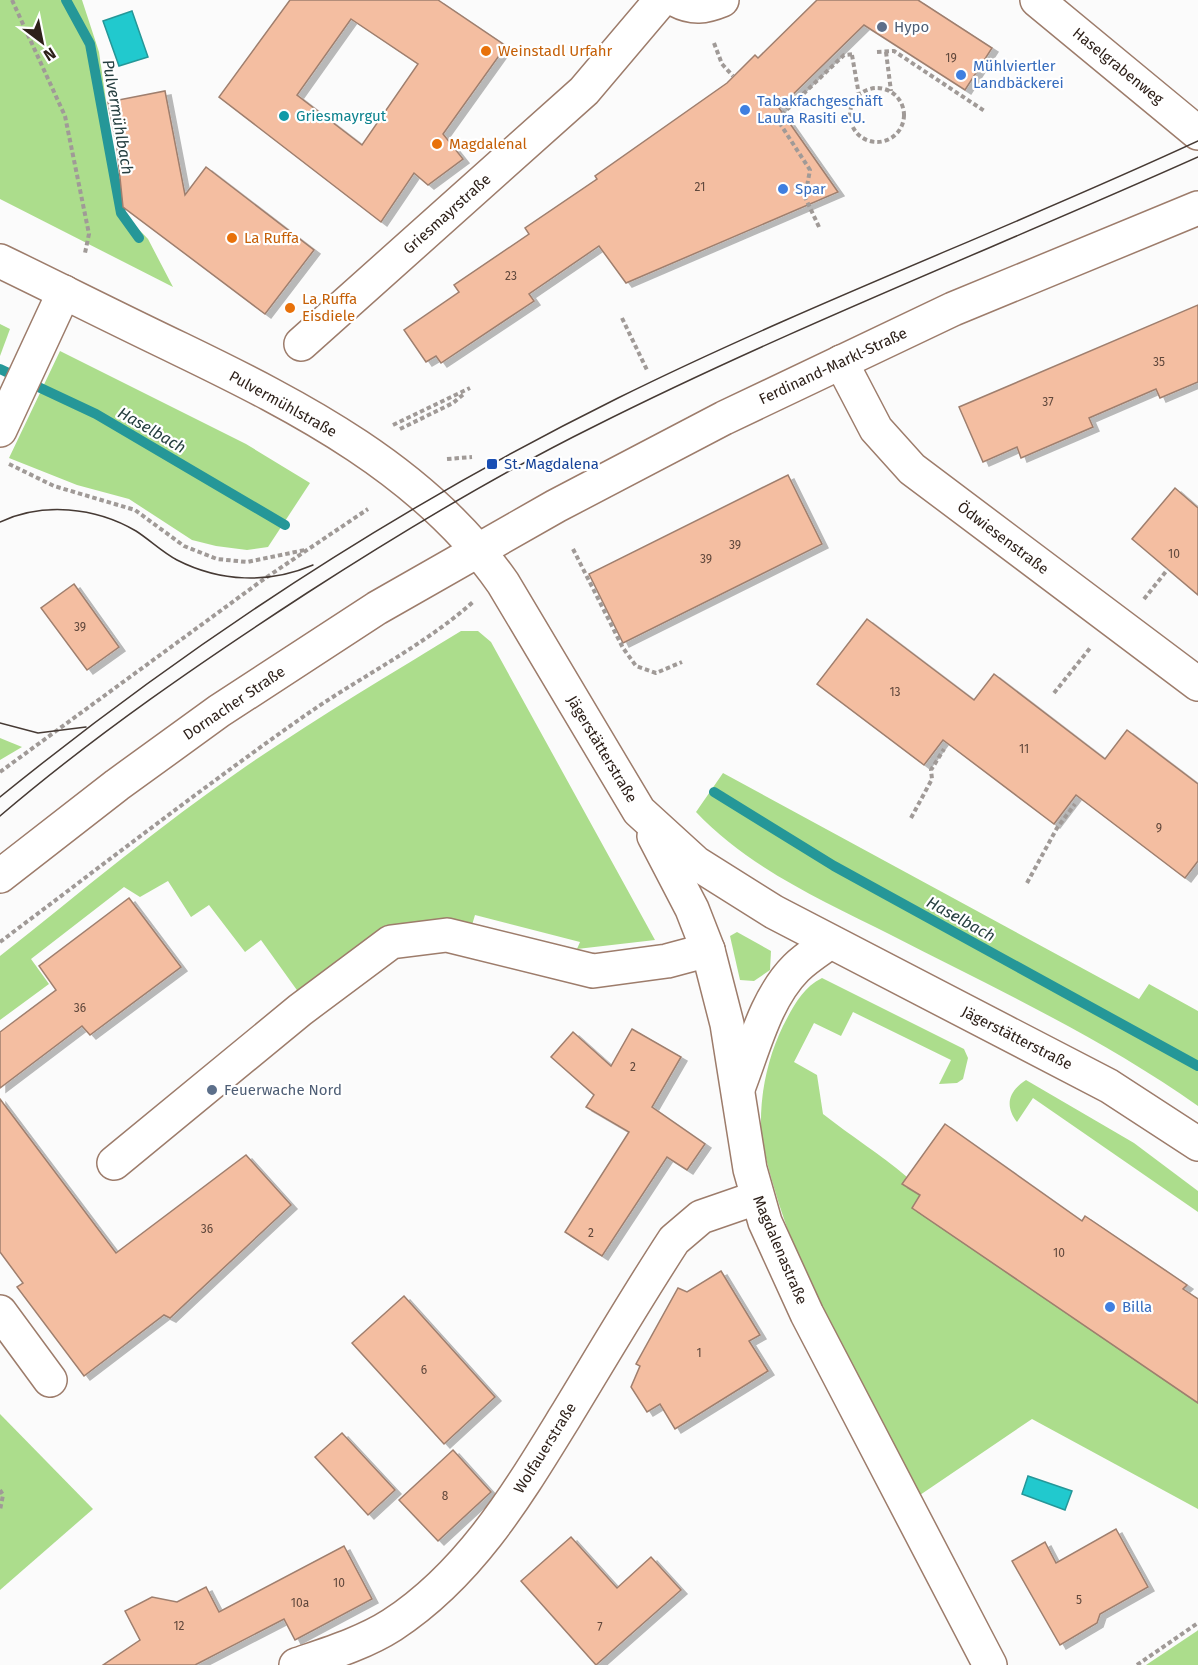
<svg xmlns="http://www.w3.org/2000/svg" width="1198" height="1665" font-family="'Fira Sans',sans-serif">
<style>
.green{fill:#acdd8c}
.water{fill:#21c9ce;stroke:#259798;stroke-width:1.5}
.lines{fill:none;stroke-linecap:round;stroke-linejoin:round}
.stream{stroke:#259798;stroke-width:10}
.building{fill:#f4bea1;stroke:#9f7f6e;stroke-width:1.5;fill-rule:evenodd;filter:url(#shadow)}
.minor-casing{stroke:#9d7c6b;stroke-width:36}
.path{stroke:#a09a97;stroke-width:4;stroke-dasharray:4.5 3;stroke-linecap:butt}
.minor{stroke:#fff;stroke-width:33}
.tram{stroke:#463a34;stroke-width:1.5}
.service-dot{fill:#5c6f8a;stroke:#fff;stroke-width:2}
.food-dot{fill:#e8710a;stroke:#fff;stroke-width:2}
.shop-dot{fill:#3f7fe0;stroke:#fff;stroke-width:2}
.culture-dot{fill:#0f9aa8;stroke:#fff;stroke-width:2}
.transit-dot{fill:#1a4fb4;stroke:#fff;stroke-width:2}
.labels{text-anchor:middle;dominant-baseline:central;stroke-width:4.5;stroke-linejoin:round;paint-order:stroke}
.number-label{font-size:12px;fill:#60483c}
.service-label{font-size:15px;fill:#4e5e75;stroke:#fff;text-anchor:start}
.food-label{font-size:15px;fill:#c56008;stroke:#fff;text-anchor:start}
.shop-label{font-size:15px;fill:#366cbe;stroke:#fff;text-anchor:start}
.street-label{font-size:15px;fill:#2e211a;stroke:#fff}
.culture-label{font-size:15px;fill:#0d838f;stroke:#fff;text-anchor:start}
.transit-label{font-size:15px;fill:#164399;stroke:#fff;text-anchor:start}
.water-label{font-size:16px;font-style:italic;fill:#263f40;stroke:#fff}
</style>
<defs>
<filter id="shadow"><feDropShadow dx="6" dy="4" stdDeviation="0" flood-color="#0004"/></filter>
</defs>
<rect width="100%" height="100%" fill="#fbfbfb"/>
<g class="green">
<path d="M0,0H82L99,52L122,212L148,239L173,287L0,199Z"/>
<path d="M0,324L10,329L0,356Z"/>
<path d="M60,351L246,444L310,483L268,547L247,550L216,546L192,540L129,499L77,485L9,458Z"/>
<path d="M461,631H478L491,642L655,940L577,949L580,942L475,915L472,925L299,993L261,940L245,952L209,905L191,917L168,881L140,897L124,887L31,959L49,984L0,1020V956C81,892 160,825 245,767C315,719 389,675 461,631Z"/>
<path d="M0,738L22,747L0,760Z"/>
<path d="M723,773L1139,999L1149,984L1198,1011V1106C1102,1038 996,989 891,935C822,900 750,869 696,812Z"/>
<path d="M737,932L771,951L770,970L754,981L740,980L730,936Z"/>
<path d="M822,978L964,1049L968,1058L963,1079L957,1083L939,1084L951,1060L853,1012L841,1036L814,1023L794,1062L817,1075L823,1114C851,1136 880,1154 907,1177L903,1184L920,1195L912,1208L1198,1403V1509L1032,1419L920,1495C869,1401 812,1307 779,1204C772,1180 763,1153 761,1128C760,1093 768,1057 783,1026C793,1007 802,988 822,978Z"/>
<path d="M1026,1080L1134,1143L1198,1191V1212L1033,1098L1017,1122C1004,1105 1009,1091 1026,1080Z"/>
<path d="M0,1414L93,1509L0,1590Z"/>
<path d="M1198,1630V1665H1146L1197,1631Z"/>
</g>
<g class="water">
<path d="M132,11L148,57L119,66L103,21Z"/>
<path d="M1028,1476L1072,1491L1065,1510L1022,1494Z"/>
</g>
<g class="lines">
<g class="stream">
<path d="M66,0L90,44L121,213L139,238"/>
<path d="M0,369L96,414L285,525"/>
<path d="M714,792L834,866L1198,1066"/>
</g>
</g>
<g class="building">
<path d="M290,0H438L506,46L443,134L463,159L428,185L414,173L381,222L219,97ZM351,19L418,64L362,145L297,95Z"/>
<path d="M817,0H918L992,48L965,90L864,25L779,108L838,192L626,283L599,246L529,294L534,301L441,363L436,356L426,362L404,330L459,292L454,285L529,234L525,228L597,179L595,176L727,83L755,55L758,58Z"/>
<path d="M165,91L185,195L206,167L314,250L265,314L123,207L117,148L108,102Z"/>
<path d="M1198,305V382L1160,398L1156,389L1089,418L1093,427L1021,458L1017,447L983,462L959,407Z"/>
<path d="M788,475L822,544L623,643L589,574Z"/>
<path d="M1175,488L1198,508V595L1132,539Z"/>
<path d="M74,584L119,647L87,670L41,608Z"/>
<path d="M867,619L974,700L994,674L1105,759L1127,730L1198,784V861L1185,878L1076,795L1054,824L943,740L924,765L817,684Z"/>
<path d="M129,898L181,967L90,1035L82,1026L0,1088V1032L56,990L39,966Z"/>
<path d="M632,1029L681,1057L652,1107L705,1144L687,1170L667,1157L602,1256L565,1232L629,1132L586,1107L594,1095L551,1057L573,1032L611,1066Z"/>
<path d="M0,1099L116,1253L246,1155L291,1205L170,1318L164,1315L84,1376L17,1287L23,1283L0,1252Z"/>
<path d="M945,1124L1082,1221L1085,1216L1187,1285L1183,1289L1198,1299V1403L912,1208L920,1195L902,1184Z"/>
<path d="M721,1271L760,1335L749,1341L768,1371L675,1429L660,1404L647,1412L631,1387L640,1366L636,1364L678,1288L687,1292Z"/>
<path d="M404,1296L495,1397L444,1444L352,1343Z"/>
<path d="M342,1433L395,1490L368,1515L315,1457Z"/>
<path d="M453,1450L491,1492L438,1541L399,1500Z"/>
<path d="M1116,1529L1148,1587L1100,1614L1097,1623L1060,1645L1012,1561L1045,1542L1056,1563Z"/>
<path d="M571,1537L617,1588L651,1557L681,1590L596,1665L521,1581Z"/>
<path d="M344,1546L372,1599L295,1640L284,1619L195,1665H103L140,1640L125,1611L152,1597L177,1602L206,1587L219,1612Z"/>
</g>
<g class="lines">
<defs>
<g id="minor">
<path d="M676,0C693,9 705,7 722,0"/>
<path d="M1037,0L1198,133"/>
<path d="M0,261C60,290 119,320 180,349C300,407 425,471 503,583L639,811L696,863L774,912L1109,1086L1198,1144"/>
<path d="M301,344L584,91L661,0"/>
<path d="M841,362L876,429L912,469L1198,684"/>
<path d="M0,430L64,292"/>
<path d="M654,836L692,909L708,950L727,1024L750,1169L765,1222L807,1314L990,1665"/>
<path d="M0,876L117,785L219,711L377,608L556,506L724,418L953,309L1198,208"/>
<path d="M739,1086C754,1047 766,998 796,968C806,958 819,950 830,942"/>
<path d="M114,1163L300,1010L391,942L447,935L593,971L667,961L708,950"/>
<path d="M0,1312L50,1380"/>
<path d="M296,1665C328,1654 364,1643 392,1625C470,1574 517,1495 565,1417C601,1358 636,1298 674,1240L701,1217L756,1198"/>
</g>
</defs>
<use href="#minor" class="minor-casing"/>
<g class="path">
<path d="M12,0L65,116L89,234L85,253"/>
<path d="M714,43L722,64L733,76"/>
<path d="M877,52L894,51L986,112"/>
<path d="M886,52L891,91"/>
<path d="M852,55L859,95"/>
<circle cx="877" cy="115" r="27"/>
<path d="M819,227L805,197L810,170L777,119L844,55L855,54"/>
<path d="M622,318L647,370"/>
<path d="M393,425L470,388"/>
<path d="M400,429L453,403L465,393"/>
<path d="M447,459L472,457"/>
<path d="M9,464L54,486L135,510L184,546L217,559L247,562L305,550"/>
<path d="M573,549L623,648L636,666L656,673L682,662"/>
<path d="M1144,599L1168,569"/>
<path d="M1054,693L1091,647"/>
<path d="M0,772L264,579L368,509"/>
<path d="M911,818L932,779L931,770L944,749"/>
<path d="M1027,883L1057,828L1075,804"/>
<path d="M0,942C100,867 198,791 300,719C356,679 421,648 473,602"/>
<path d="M0,1490L3,1495L0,1510"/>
<path d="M1137,1665L1198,1623"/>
</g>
<use href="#minor" class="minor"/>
<g class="tram">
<path d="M0,522C43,502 95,507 136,531C150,540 162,552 177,560C220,582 269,584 313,565"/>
<path d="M0,723L38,733L86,727"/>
<path d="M0,797C191,642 398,507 618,398C808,304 1006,230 1198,141"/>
<path d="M0,816C96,734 201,662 307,593C400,533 494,476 593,427C790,328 997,247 1198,157"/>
</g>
</g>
<g class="service-dot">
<circle cx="882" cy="27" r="6"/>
<circle cx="212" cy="1090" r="6"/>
</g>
<g class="food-dot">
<circle cx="486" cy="51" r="6"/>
<circle cx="437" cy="144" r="6"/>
<circle cx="232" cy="238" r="6"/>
<circle cx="290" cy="308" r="6"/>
</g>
<g class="shop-dot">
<circle cx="961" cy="75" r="6"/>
<circle cx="745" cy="110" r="6"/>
<circle cx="783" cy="189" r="6"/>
<circle cx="1110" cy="1307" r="6"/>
</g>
<circle class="culture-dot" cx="284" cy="116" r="6"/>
<rect class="transit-dot" x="486" y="458" width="12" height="12" rx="3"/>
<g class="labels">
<g class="number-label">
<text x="951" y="58">19</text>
<text x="700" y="187">21</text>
<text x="511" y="276">23</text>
<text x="1159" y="362">35</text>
<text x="1048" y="402">37</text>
<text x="735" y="545">39</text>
<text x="1174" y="554">10</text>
<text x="706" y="559">39</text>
<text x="80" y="627">39</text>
<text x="895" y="692">13</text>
<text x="1024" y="749">11</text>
<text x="1159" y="828">9</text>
<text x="80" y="1008">36</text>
<text x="633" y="1067">2</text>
<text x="207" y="1229">36</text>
<text x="591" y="1233">2</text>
<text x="1059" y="1253">10</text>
<text x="699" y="1353">1</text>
<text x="424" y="1370">6</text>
<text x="445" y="1496">8</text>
<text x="339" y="1583">10</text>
<text x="1079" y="1600">5</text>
<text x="300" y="1603">10a</text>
<text x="179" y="1626">12</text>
<text x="600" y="1627">7</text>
</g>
<g class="service-label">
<text x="894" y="27">Hypo</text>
<text x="224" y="1090">Feuerwache Nord</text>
</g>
<g class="food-label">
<text x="498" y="51">Weinstadl Urfahr</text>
<text x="449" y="144">Magdalenal</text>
<text x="244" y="238">La Ruffa</text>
<text x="302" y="299">La Ruffa<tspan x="302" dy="17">Eisdiele</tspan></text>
</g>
<g class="shop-label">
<text x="973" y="66">Mühlviertler<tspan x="973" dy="17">Landbäckerei</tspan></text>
<text x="757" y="101">Tabakfachgeschäft<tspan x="757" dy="17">Laura Rasiti e.U.</tspan></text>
<text x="795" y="189">Spar</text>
<text x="1122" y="1307">Billa</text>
</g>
<g class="street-label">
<text transform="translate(1118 66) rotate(39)">Haselgrabenweg</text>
<text transform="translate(447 214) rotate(-42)">Griesmayrstraße</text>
<text transform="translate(833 366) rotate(-25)">Ferdinand-Markl-Straße</text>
<text transform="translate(283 404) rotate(29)">Pulvermühlstraße</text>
<text transform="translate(1003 538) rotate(37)">Ödwiesenstraße</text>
<text transform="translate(234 703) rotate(-34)">Dornacher Straße</text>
<text transform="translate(602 749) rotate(59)">Jägerstätterstraße</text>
<text transform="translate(1017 1038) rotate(27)">Jägerstätterstraße</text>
<text transform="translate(780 1250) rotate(67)">Magdalenastraße</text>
<text transform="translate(545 1448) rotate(-58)">Wolfauerstraße</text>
</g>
<g class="culture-label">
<text x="296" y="116">Griesmayrgut</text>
</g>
<g class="transit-label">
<text x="504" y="464">St. Magdalena</text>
</g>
<g class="water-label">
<text transform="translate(118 117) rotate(80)">Pulvermühlbach</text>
<text transform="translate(152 430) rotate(30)">Haselbach</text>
<text transform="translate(961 919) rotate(29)">Haselbach</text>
</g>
</g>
<g transform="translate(42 42) rotate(148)" stroke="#ffffff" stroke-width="4.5" paint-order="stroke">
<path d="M0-4.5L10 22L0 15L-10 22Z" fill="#2e211a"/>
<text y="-9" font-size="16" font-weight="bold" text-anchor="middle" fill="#2e211a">N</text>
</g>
</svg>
